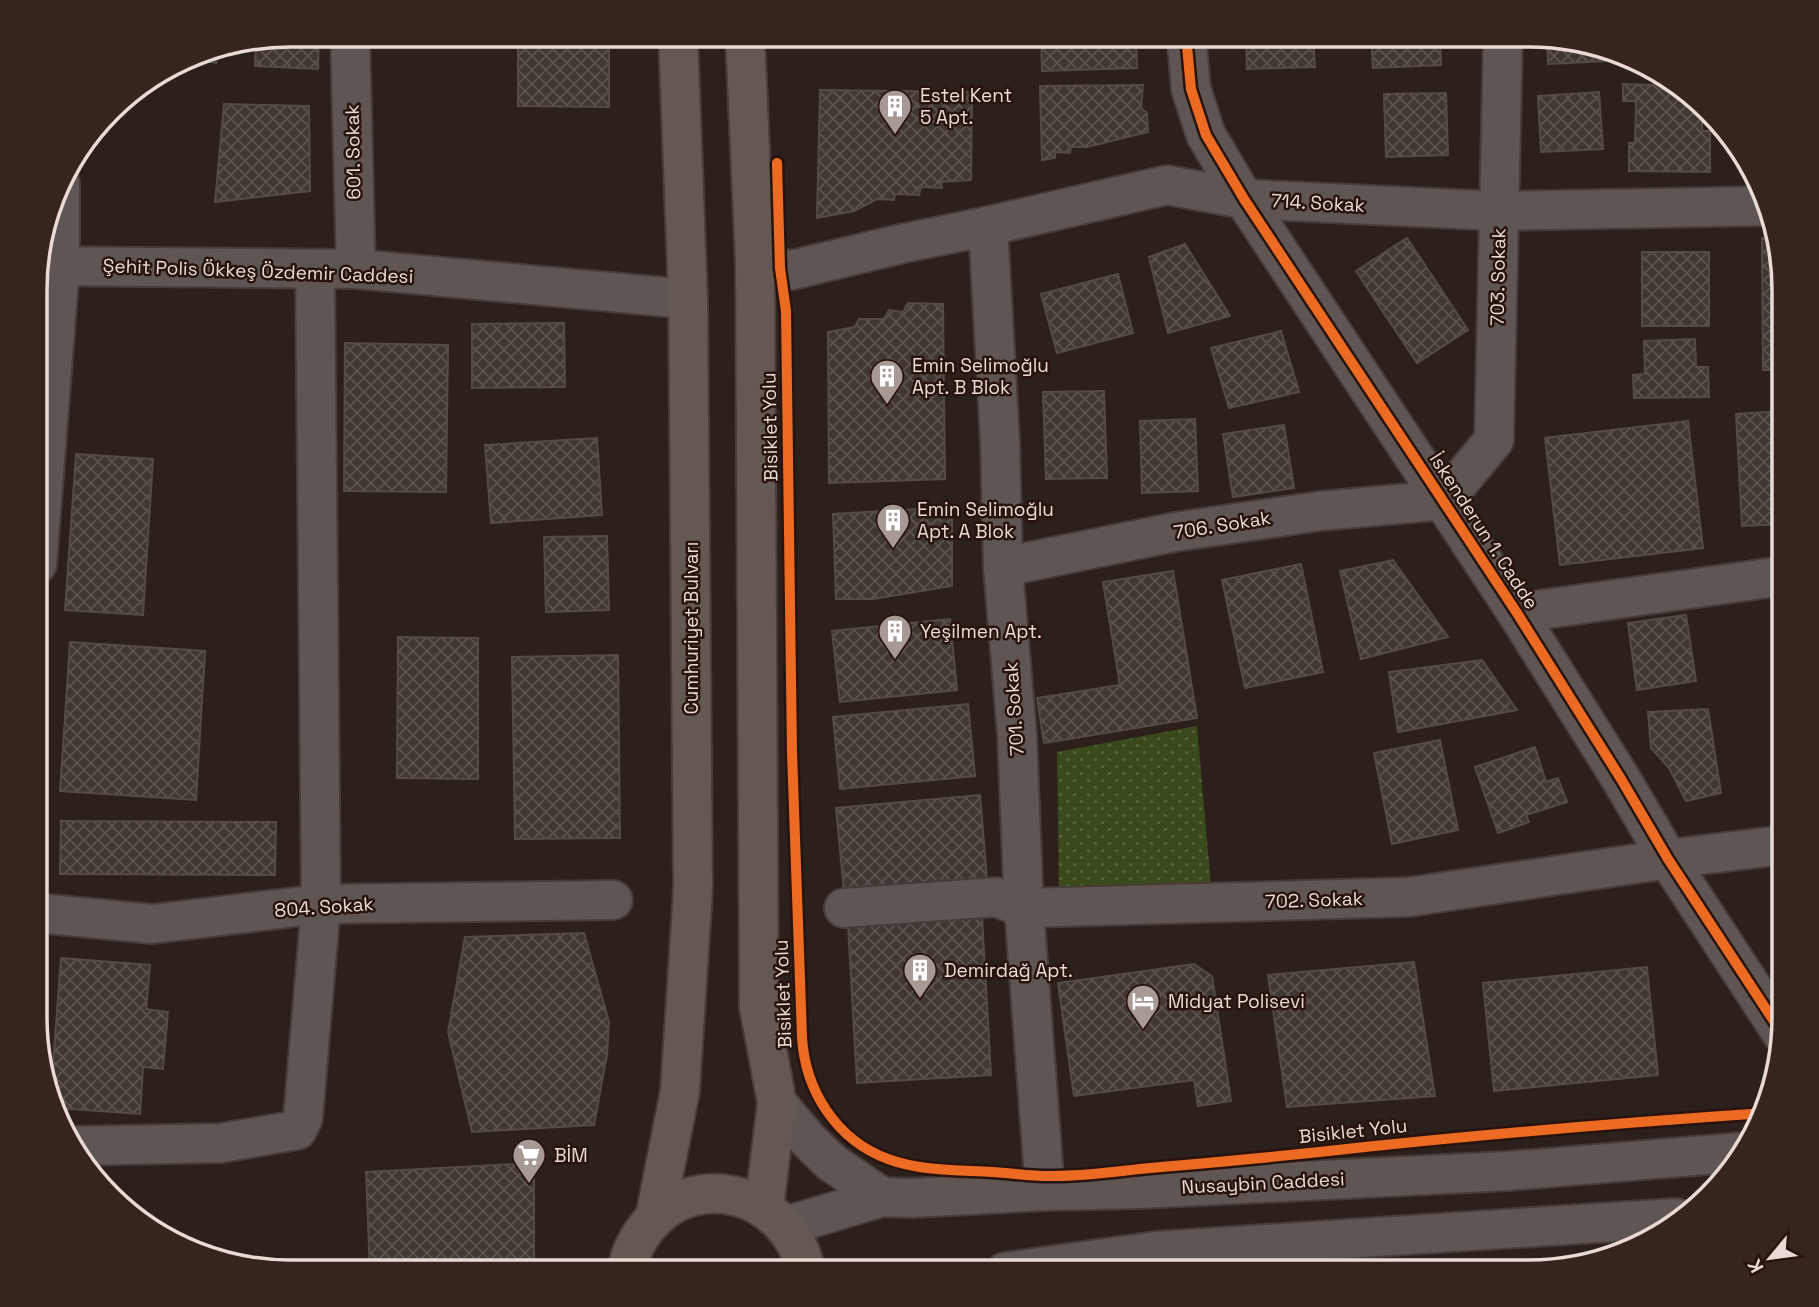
<svg xmlns="http://www.w3.org/2000/svg" width="1819" height="1307" font-family="'Space Grotesk',sans-serif">
<style>
.green{fill:url(#green-dots)}
.building{fill:url(#building-cross-hatch);stroke:#544a46;stroke-width:2}
.lines{fill:none;stroke-linecap:round;stroke-linejoin:round}
.street-casing{stroke:#473c39;stroke-width:42}
.secondary-casing{stroke:#473c39;stroke-width:42}
.primary-casing{stroke:#473c39;stroke-width:42}
.street{stroke:#5f5653;stroke-width:38}
.secondary{stroke:#5f5653;stroke-width:38}
.primary{stroke:#635952;stroke-width:38}
.cycleway-casing{stroke:#28140d;stroke-width:15}
.cycleway{stroke:#ed6a23;stroke-width:10}
.labels{text-anchor:middle;dominant-baseline:central;stroke-width:5;stroke-linejoin:round;paint-order:stroke}
.poi-label{font-size:19px;fill:#e9dad5;stroke:#28140d;text-anchor:start}
.street-label{font-size:19px;fill:#e9dad5;stroke:#28140d}
.rim{fill:none;stroke:#e9dad5;stroke-width:3.5}
</style>
<defs>
<pattern id="green-dots" width="8" height="8" patternUnits="userSpaceOnUse" patternTransform="scale(1.75)"><rect width="8" height="8" fill="#3b4a1b"/><path d="M2 2h.1M6 6h.1" fill="none" stroke="#57643b" stroke-width="1.8" stroke-linecap="round"/></pattern>
<pattern id="building-cross-hatch" width="8" height="8" patternUnits="userSpaceOnUse" patternTransform="scale(1.75)"><rect width="8" height="8" fill="#403733"/><path d="M0 0l8 8M0 8l8-8" fill="none" stroke="#5c5350"/></pattern>
</defs>
<rect width="100%" height="100%" fill="#2c201c"/>
<path class="green" d="M1197,726L1211,887L1059,889L1057,752Z"/>
<g class="building">
<path d="M290,35H319L318,69L255,66L256,42Z"/>
<path d="M518,35H609V107L518,106Z"/>
<path d="M1041,35H1136L1137,68L1042,71Z"/>
<path d="M1246,35H1313L1315,67L1247,69Z"/>
<path d="M1371,35H1440L1441,65L1373,68Z"/>
<path d="M1547,36L1607,50V61L1548,64Z"/>
<path d="M218,49L216,63L184,59L193,54Z"/>
<path d="M1655,82H1674V90L1687,91L1702,109V131H1710V172L1629,171V143H1635L1636,101H1623V84L1654,85Z"/>
<path d="M1143,85L1141,108L1147,113L1148,132L1087,147H1071L1070,153L1055,152V158L1042,160L1040,86Z"/>
<path d="M820,90L972,92L971,180L941,182L942,188L921,187L919,195L895,194L894,200L877,199L854,211L817,218Z"/>
<path d="M1599,92L1603,149L1541,152L1538,96Z"/>
<path d="M1446,93L1448,155L1386,157L1384,94Z"/>
<path d="M224,104L309,106L310,191L215,202Z"/>
<path d="M1407,238L1468,330L1417,363L1356,271Z"/>
<path d="M1762,238H1774L1783,273V370H1763Z"/>
<path d="M1185,244L1230,316L1168,333L1149,257Z"/>
<rect x="1642" y="252" width="67" height="74"/>
<path d="M1118,274L1133,333L1057,353L1041,294Z"/>
<path d="M908,303L943,304L945,479L829,483L828,332L855,327L859,319H884L889,310L903,312Z"/>
<path d="M564,323L565,387L472,388V324Z"/>
<path d="M1281,331L1299,392L1229,408L1211,348Z"/>
<path d="M1695,339L1696,367H1708L1709,397L1634,398L1633,375L1645,374L1644,341Z"/>
<path d="M345,343L448,345L446,492L344,491Z"/>
<path d="M1104,391L1107,478L1046,479L1043,392Z"/>
<path d="M1783,411V524L1742,526L1736,414Z"/>
<path d="M1195,419L1198,491L1142,493L1140,421Z"/>
<path d="M1688,421L1703,548L1560,565L1545,438Z"/>
<path d="M1284,425L1294,488L1233,497L1223,434Z"/>
<path d="M597,438L602,515L491,523L485,445Z"/>
<path d="M76,454L153,459L143,615L65,610Z"/>
<path d="M952,507V586L873,599H836L833,514Z"/>
<path d="M607,536L609,610L546,612L544,537Z"/>
<path d="M1393,560L1448,637L1361,659L1340,571Z"/>
<path d="M1301,564L1323,672L1245,688L1222,580Z"/>
<path d="M1173,571L1197,718L1044,743L1037,698L1120,685L1103,582Z"/>
<path d="M1686,615L1696,681L1637,690L1628,623Z"/>
<path d="M950,619L957,690L840,702L832,631Z"/>
<path d="M398,637L478,638V779L397,778Z"/>
<path d="M70,642L205,651L196,800L60,791Z"/>
<path d="M618,655L620,838L515,839L512,657Z"/>
<path d="M1482,660L1517,710L1398,732L1389,672Z"/>
<path d="M968,704L975,776L840,789L833,717Z"/>
<path d="M1708,709L1721,793L1686,801L1669,768L1651,748L1648,712Z"/>
<path d="M1440,740L1458,830L1392,844L1374,753Z"/>
<path d="M1535,747L1546,782L1558,778L1567,802L1526,815L1529,822L1498,833L1475,767Z"/>
<path d="M980,795L987,879L844,892L836,808Z"/>
<path d="M61,821L276,822L275,875L60,874Z"/>
<path d="M982,917L991,1075L857,1083L848,925Z"/>
<path d="M584,933L609,1022L607,1055L594,1125L472,1132L448,1032L465,937Z"/>
<path d="M61,958L150,965L146,1009L168,1012L163,1069L143,1067L140,1114L57,1108L51,1091Z"/>
<path d="M1414,962L1435,1096L1287,1107L1268,975Z"/>
<path d="M1194,964L1212,976L1231,1101L1198,1106L1194,1080L1074,1096L1058,983Z"/>
<path d="M1647,967L1658,1075L1494,1091L1483,983Z"/>
<path d="M534,1163V1272H370L366,1172Z"/>
</g>
<g class="lines">
<defs>
<g id="street">
<path d="M350,35L356,269"/>
<path d="M988,226L1000,441L1003,567L1017,735L1024,908L1045,1191"/>
<path d="M755,264L792,270L900,244L988,226L1167,185L1244,199L1499,211L1765,206"/>
<path d="M1003,567L1175,532L1320,511L1444,500L1494,440L1503,36"/>
<path d="M1517,613L1783,576"/>
<path d="M844,908L996,897L1024,908L1409,897L1668,859L1783,845"/>
<path d="M37,913L153,924L321,904L613,900"/>
<path d="M70,1146L221,1143L297,1130L303,1118L321,904L315,269"/>
</g>
<g id="secondary">
<path d="M1186,35L1191,89L1206,135L1244,199L1517,613L1621,779L1668,859L1783,1035"/>
<path d="M37,266L356,269L688,299"/>
<path d="M37,564L60,266V183"/>
<path d="M777,1103L809,1141L832,1163L882,1197"/>
<path d="M786,1226L882,1197L912,1198L1045,1191L1139,1189L1508,1171L1743,1152"/>
<path d="M1005,1272L1156,1251L1676,1218"/>
</g>
<g id="primary">
<path d="M745,35L755,264L759,1007L777,1103L764,1207"/>
<path d="M655,1217L680,1091L693,889L688,299L678,35"/>
<path d="M627,1272C629,1255 636,1241 646,1228C696,1164 791,1195 806,1272"/>
</g>
</defs>
<use href="#street" class="street-casing"/>
<use href="#secondary" class="secondary-casing"/>
<use href="#primary" class="primary-casing"/>
<use href="#street" class="street"/>
<use href="#secondary" class="secondary"/>
<use href="#primary" class="primary"/>
<defs>
<g id="cycleway">
<path d="M1186,35L1191,89L1206,135L1244,199L1517,613L1621,779L1668,859L1783,1035"/>
<path d="M777,163L780,268L786,311L792,752L802,1037C805,1090 836,1140 888,1159C920,1171 958,1170 992,1172C1013,1173 1034,1177 1055,1176C1087,1176 1119,1171 1150,1168C1222,1162 1294,1155 1365,1147C1498,1133 1632,1122 1765,1113"/>
</g>
</defs>
<use href="#cycleway" class="cycleway-casing"/>
<use href="#cycleway" class="cycleway"/>
</g>
<defs>
<symbol id="building-pin" viewBox="-11 -11 22 30"><path d="M0 17L-7.5 6A9.5 9.5 0 1 1 7.5 6Z" fill="#a79994" stroke="#28140d"/><path d="M-4-6H4V6H1V3H-1V6H-4ZM-2.5-4.3h1.7v1.8h-1.7ZM.8-4.3h1.7v1.8H.8ZM-2.5-1h1.7V.8h-1.7ZM.8-1h1.7V.8H.8Z" fill="#fff"/></symbol>
<symbol id="hotel-pin" viewBox="-11 -11 22 30"><path d="M0 17L-7.5 6A9.5 9.5 0 1 1 7.5 6Z" fill="#a79994" stroke="#28140d"/><path d="M-6-4.5h1.5V1H6V5H4.5V3h-9V5H-6ZM-4 0a1.8 1.8 0 1 1 3.6 0ZM.5 0V-2.5h3Q6-2.5 6 0Z" fill="#fff"/></symbol>
<symbol id="supermarket-pin" viewBox="-11 -11 22 30"><path d="M0 17L-7.5 6A9.5 9.5 0 1 1 7.5 6Z" fill="#a79994" stroke="#28140d"/><path d="M-6-5.5h2.5l.6 2H6L4.5 2H-2.5L-4.4-4H-6ZM-1.5 3.2a1.3 1.3 0 1 0 .1 0ZM3 3.2a1.3 1.3 0 1 0 .1 0Z" fill="#fff"/></symbol>
</defs>
<g fill-rule="evenodd">
<use href="#building-pin" x="876" y="87" width="38" height="52"/>
<use href="#building-pin" x="868" y="357" width="38" height="52"/>
<use href="#building-pin" x="874" y="501" width="38" height="52"/>
<use href="#building-pin" x="876" y="612" width="38" height="52"/>
<use href="#building-pin" x="901" y="951" width="38" height="52"/>
<use href="#hotel-pin" x="1124" y="982" width="38" height="52"/>
<use href="#supermarket-pin" x="510" y="1136" width="38" height="52"/>
</g>
<g class="labels">
<g class="poi-label">
<text x="920" y="95">Estel Kent<tspan x="920" dy="22">5 Apt.</tspan></text>
<text x="912" y="365">Emin Selimoğlu<tspan x="912" dy="22">Apt. B Blok</tspan></text>
<text x="917" y="509">Emin Selimoğlu<tspan x="917" dy="22">Apt. A Blok</tspan></text>
<text x="920" y="631">Yeşilmen Apt.</text>
<text x="944" y="970">Demirdağ Apt.</text>
<text x="1168" y="1001">Midyat Polisevi</text>
<text x="554" y="1155">BİM</text>
</g>
<g class="street-label">
<text transform="translate(353 152) rotate(-91)">601. Sokak</text>
<text transform="translate(1318 203) rotate(3)">714. Sokak</text>
<text transform="translate(258 271) rotate(2)">Şehit Polis Ökkeş Özdemir Caddesi</text>
<text transform="translate(1498 277) rotate(-89)">703. Sokak</text>
<text transform="translate(770 427) rotate(-91)">Bisiklet Yolu</text>
<text transform="translate(1222 525) rotate(-9)">706. Sokak</text>
<text transform="translate(1484 531) rotate(57)">İskenderun 1. Cadde</text>
<text transform="translate(691 628) rotate(-90)">Cumhuriyet Bulvarı</text>
<text transform="translate(1014 709) rotate(-94)">701. Sokak</text>
<text transform="translate(1314 900) rotate(-2)">702. Sokak</text>
<text transform="translate(324 907) rotate(-4)">804. Sokak</text>
<text transform="translate(783 994) rotate(-92)">Bisiklet Yolu</text>
<text transform="translate(1353 1131) rotate(-6)">Bisiklet Yolu</text>
<text transform="translate(1263 1183) rotate(-3)">Nusaybin Caddesi</text>
</g>
</g>
<path d="M0 0H1819V1307H0ZM290 47H1529A243 243 0 0 1 1772 290V1017A243 243 0 0 1 1529 1260H290A243 243 0 0 1 47 1017V290A243 243 0 0 1 290 47Z" fill="#37241d" fill-rule="evenodd"/>
<path class="rim" d="M290 47H1529A243 243 0 0 1 1772 290V1017A243 243 0 0 1 1529 1260H290A243 243 0 0 1 47 1017V290A243 243 0 0 1 290 47Z"/>
<g transform="translate(1770 1258) rotate(241)" stroke="#28140d" stroke-width="5" paint-order="stroke">
<path d="M0-5L12 26L0 18L-12 26Z" fill="#e9dad5"/>
<text y="-10" font-size="19" font-weight="bold" text-anchor="middle" fill="#e9dad5">K</text>
</g>
</svg>
